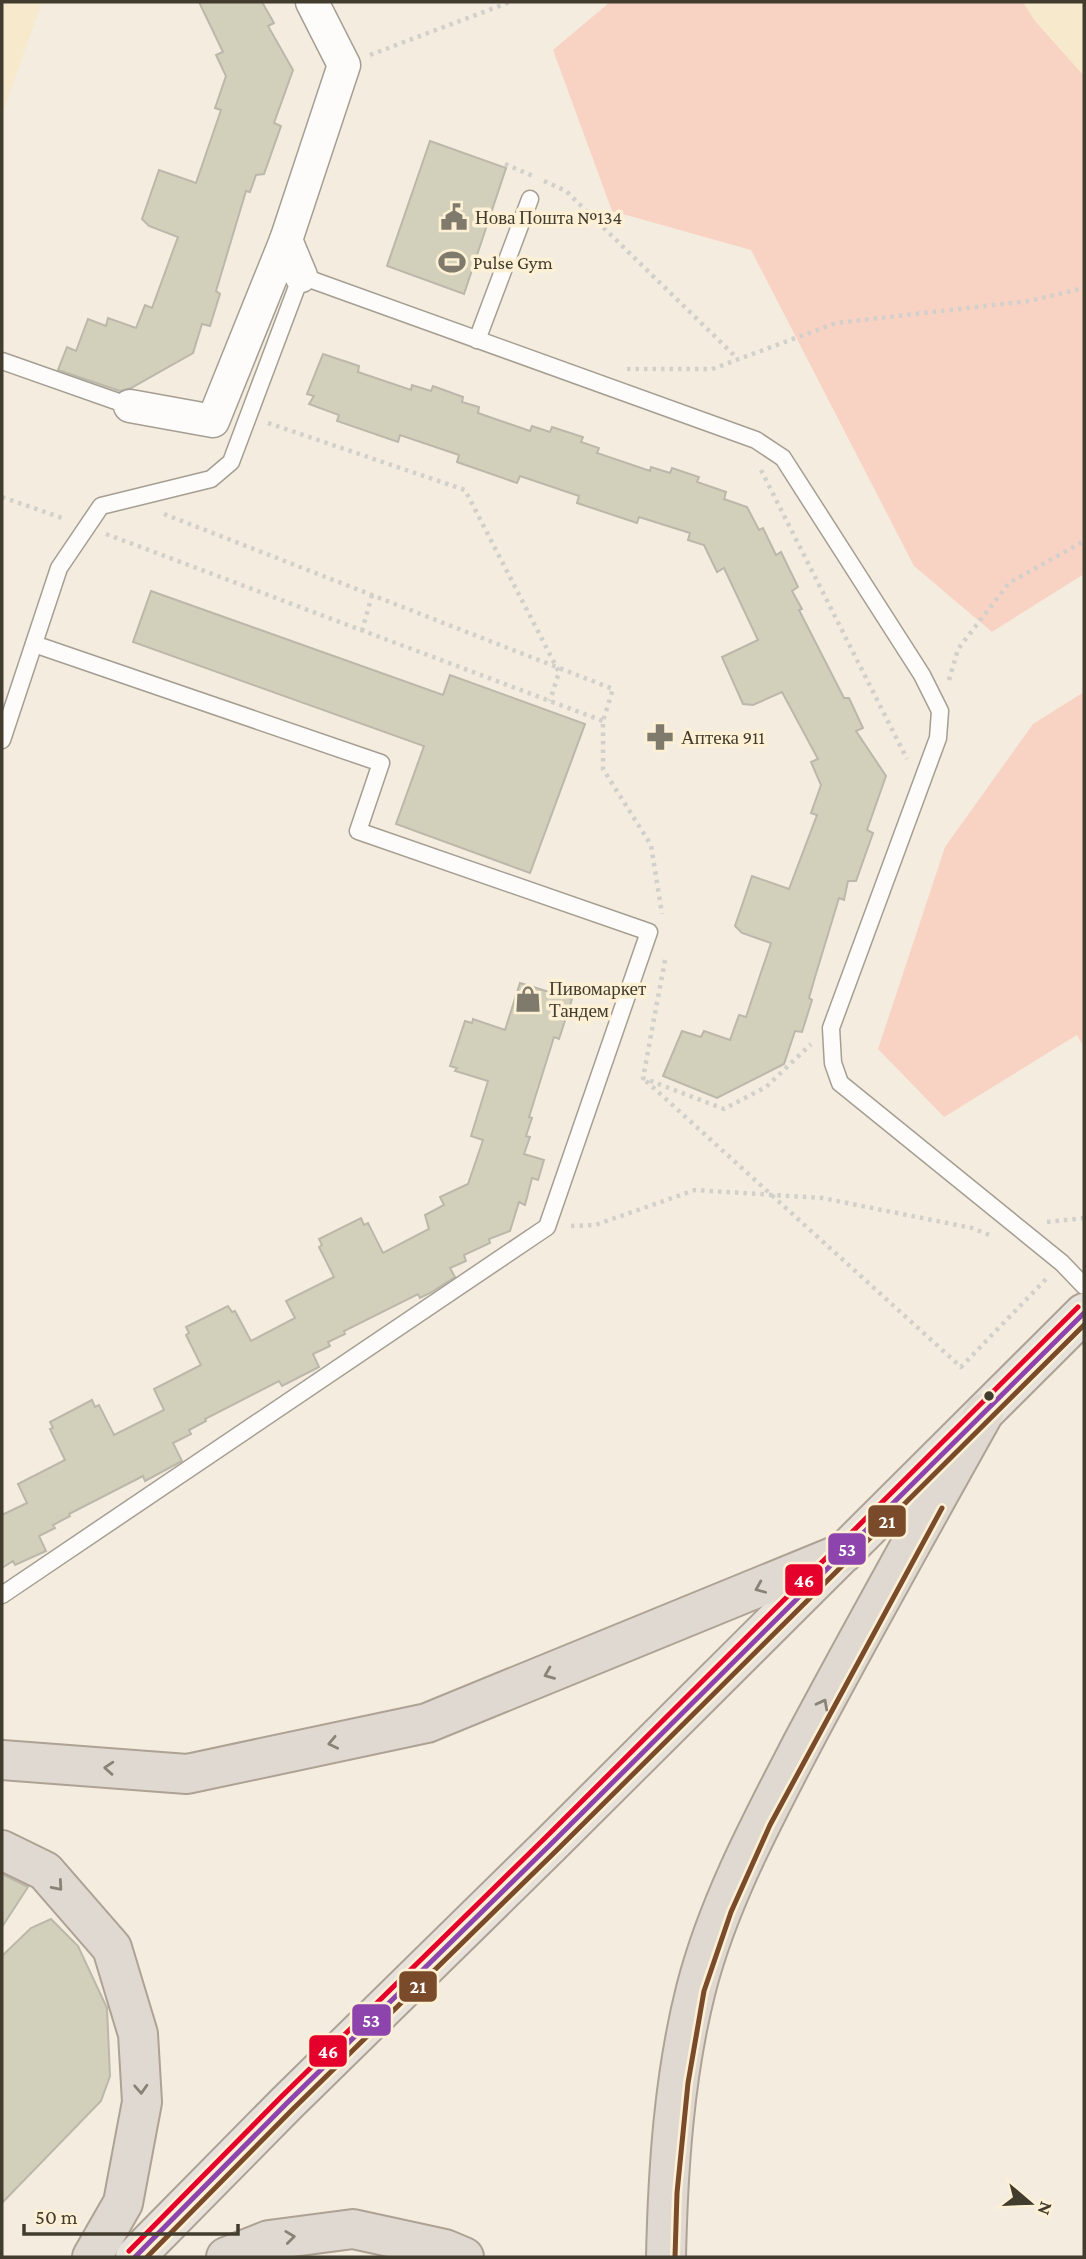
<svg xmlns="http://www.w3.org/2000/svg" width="1086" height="2259" font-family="'Crimson Pro',serif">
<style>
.built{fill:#f7e9cc}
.green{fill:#f8d3c4}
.building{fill:#d2d0ba;stroke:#bbb8ab;stroke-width:2}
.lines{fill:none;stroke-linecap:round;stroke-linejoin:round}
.service-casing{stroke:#a59e92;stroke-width:19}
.minor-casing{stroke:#a59e92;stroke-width:35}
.primary-casing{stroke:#ada294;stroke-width:42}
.trunk-casing{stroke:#ada294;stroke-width:42}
.path{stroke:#d2d0ca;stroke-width:4.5;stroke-dasharray:3.5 5;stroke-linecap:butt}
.service{stroke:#fdfcfa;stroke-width:16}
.minor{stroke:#fdfcfa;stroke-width:32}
.primary{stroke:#e7e2db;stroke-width:38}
.trunk{stroke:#e0d9d1;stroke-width:38}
.bus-1-casing{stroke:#fdf0d5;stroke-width:10}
.bus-2-casing{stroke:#fdf0d5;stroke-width:10}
.bus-3-casing{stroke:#fdf0d5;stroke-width:10}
.bus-1{stroke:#8e44ad;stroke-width:5}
.bus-2{stroke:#7a4b2a;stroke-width:5}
.bus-3{stroke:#e4002b;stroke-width:5}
.oneway{stroke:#898377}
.bus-dot{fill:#423c2e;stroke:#fdf0d5;stroke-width:2.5}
.labels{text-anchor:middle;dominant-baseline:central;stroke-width:7;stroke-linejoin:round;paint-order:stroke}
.poi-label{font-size:19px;fill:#423c2e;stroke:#fdf0d5;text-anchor:start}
.line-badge{stroke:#fdf0d5;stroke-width:2.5}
.badge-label{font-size:19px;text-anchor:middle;font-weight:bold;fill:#fff}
</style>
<rect width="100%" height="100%" fill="#f4ecde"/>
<g class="built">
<path d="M2,2H42L2,115Z"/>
<path d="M969,2H1084V130Z"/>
</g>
<g class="green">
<path d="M610,2H1023L1035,21L1084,76V574L992,632L914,566L751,250L612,211L553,50Z"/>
<path d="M1084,692V1047L1077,1035L944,1117L878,1049L945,847L1033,724Z"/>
</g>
<g class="building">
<path d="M199,2H262L274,23L268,26L293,70L274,123L281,126L264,174L256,175L250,192L246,191L216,291L220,294L210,326L202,324L193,353L131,388L120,391L58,370L67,347L76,351L88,319L106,326L108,318L136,328L145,305L152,308L178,237L149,226L142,219L159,170L196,183L221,110L215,108L226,76L216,55L223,52Z"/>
<path d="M430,141L506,168L464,294L387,266Z"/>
<path d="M323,354L359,366L358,372L411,390L412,385L431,391L433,386L463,397L462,402L479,407L478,413L530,431L532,426L550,432L552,427L583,437L581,442L599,448L597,453L650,471L651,467L670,473L672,468L699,477L697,482L726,492L724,499L747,507L759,530L763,528L776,555L781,552L798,587L792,591L802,609L799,610L844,698H849L863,728L856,731L886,776L867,830L873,833L856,881H848L844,900L839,898L815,977L809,998L812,1000L802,1032L795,1031L784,1064L717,1098L663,1076L682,1031L701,1037L704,1031L730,1040L739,1015L746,1017L771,943L742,933L735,926L752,876L789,889L817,815L811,813L821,785L811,762L818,759L782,692L753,705L743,704L722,657L758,640L724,568L717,572L704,545L688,540L690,533L639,517L637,523L577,503L579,496L520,476L517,483L457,462L459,455L400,435L398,442L337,421L339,415L309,404L314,396L307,394Z"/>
<path d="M151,591L443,695L450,675L585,724L530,873L396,824L424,746L133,642Z"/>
<path d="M520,983L572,999L559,1039L554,1037L529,1117L532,1118L526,1136L530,1137L524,1154L544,1160L538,1180L532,1178L525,1205L519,1202L510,1231L489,1239L490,1243L464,1255L466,1261L450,1268L455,1277L432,1292L420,1298L418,1294L344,1331L345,1334L328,1342L330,1346L313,1354L319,1367L282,1386L279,1381L205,1419L206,1421L189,1430L191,1434L173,1443L182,1461L145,1481L143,1476L69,1514L70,1516L53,1525L55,1528L39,1536L46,1551L15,1565L13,1561L2,1568V1515L27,1503L18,1484L65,1460L50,1429L53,1428L50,1422L92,1400L95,1407L99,1405L114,1435L164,1410L154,1389L201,1365L186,1335L189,1333L186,1327L228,1306L232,1312L235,1311L251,1341L295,1318L286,1301L334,1277L319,1247L322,1245L319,1239L361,1218L364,1225L368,1223L383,1253L429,1229L425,1215L444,1205L440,1197L468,1184L483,1140L471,1136L488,1081L455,1071L457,1068L450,1066L465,1021L472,1023L473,1019L505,1030Z"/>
<path d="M2,1874L28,1887L2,1927Z"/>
<path d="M51,1919L78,1946L107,2008L110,2076L101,2101L2,2203V1956L31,1928Z"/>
</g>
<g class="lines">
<defs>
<g id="service">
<path d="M477,340L530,199"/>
<path d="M2,361L130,406"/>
<path d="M2,740L59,568L101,506L211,479L231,462L301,276L756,440L783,458L922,675L940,711L938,738L831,1028L833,1063L840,1083L1062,1263L1084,1286"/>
<path d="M2,1595L547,1227L649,932L358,831L381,763L34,644"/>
</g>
<g id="minor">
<path d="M301,276L286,240L344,65L312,2"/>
<path d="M130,406L213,421L286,240"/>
</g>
<path id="primary" d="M135,2257L287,2103L551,1844L1084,1313"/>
<g id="trunk">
<path d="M2,1760L187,1774L427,1723L845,1552"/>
<path d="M2,1850L45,1871L112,1948L138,2034L142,2102L123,2203L92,2257"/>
<path d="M226,2257L269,2240L353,2229L445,2249L464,2257"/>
<path d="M666,2257C668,2168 674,2076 696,1989C718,1903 762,1821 803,1742C862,1631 923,1522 984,1413"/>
</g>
</defs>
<use href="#service" class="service-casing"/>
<use href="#minor" class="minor-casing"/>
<use href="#primary" class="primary-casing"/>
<use href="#trunk" class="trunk-casing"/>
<g class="path">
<path d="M370,55L510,2"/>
<path d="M505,164L533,176"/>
<path d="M544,181L566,191L738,359"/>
<path d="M627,369H712L836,323L1029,301L1084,288"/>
<path d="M268,423L465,490L559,672L550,701"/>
<path d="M761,470L907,759"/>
<path d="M2,497L65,519"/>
<path d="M164,514L613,689L603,721V769L651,845L662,914"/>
<path d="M106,534L603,721"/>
<path d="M362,631L372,595"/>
<path d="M949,680L958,649L1009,583L1084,541"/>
<path d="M665,960L643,1078L724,1109L766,1087L811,1044"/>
<path d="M646,1081L961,1367L1048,1277"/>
<path d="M1047,1222L1084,1218"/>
<path d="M571,1226L595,1225L695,1190L822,1198L972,1228L992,1236"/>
</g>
<use href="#service" class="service"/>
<use href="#minor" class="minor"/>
<use href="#primary" class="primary"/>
<use href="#trunk" class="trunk"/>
<defs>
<path id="bus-1" d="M135,2257L287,2103L551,1844L1084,1313"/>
<g id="bus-2">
<path d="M147,2257L293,2109L557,1850L1084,1325"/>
<path d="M675,2257L677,2193L688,2083L704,1991L731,1912L770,1825L942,1508"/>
</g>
<path id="bus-3" d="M129,2251L281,2097L545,1838L1078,1307"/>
</defs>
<use href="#bus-1" class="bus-1-casing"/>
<use href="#bus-2" class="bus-2-casing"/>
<use href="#bus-3" class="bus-3-casing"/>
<use href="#bus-1" class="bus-1"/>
<use href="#bus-2" class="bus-2"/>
<use href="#bus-3" class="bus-3"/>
</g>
<defs><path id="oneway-chevron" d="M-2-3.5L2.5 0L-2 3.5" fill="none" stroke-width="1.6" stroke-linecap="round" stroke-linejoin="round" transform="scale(1.75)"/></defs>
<g class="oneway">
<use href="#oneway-chevron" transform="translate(760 1588) rotate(157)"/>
<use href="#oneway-chevron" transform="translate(549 1674) rotate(158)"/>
<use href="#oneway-chevron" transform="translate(823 1704) rotate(-62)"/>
<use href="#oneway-chevron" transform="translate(333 1743) rotate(168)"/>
<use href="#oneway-chevron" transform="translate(109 1768) rotate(-176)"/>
<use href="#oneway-chevron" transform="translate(58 1886) rotate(49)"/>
<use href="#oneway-chevron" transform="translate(141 2089) rotate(87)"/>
<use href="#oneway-chevron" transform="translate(290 2237) rotate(-7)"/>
</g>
<defs>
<symbol id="civic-bare" viewBox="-9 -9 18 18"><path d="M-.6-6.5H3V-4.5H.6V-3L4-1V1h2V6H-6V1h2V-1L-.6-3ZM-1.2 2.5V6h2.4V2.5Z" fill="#807a6c" stroke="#fdf0d5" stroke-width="2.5" paint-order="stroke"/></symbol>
<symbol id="stadium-bare" viewBox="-9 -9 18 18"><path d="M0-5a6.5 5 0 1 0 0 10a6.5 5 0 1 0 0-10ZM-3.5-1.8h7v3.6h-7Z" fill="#807a6c" stroke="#fdf0d5" stroke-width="2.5" paint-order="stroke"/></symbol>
<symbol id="pharmacy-bare" viewBox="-9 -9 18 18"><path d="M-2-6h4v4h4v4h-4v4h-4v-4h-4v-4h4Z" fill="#807a6c" stroke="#fdf0d5" stroke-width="2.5" paint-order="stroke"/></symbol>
<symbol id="shop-bare" viewBox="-9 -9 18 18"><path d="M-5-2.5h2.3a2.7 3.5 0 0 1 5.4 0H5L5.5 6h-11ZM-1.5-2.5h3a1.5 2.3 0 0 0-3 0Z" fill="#807a6c" stroke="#fdf0d5" stroke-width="2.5" paint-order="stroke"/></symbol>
</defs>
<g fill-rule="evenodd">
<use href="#civic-bare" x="435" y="198" width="38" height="38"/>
<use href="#stadium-bare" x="433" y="243" width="38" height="38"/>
<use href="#pharmacy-bare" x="641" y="718" width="38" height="38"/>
<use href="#shop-bare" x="509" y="980" width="38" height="38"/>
</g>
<circle class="bus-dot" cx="989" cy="1396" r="6"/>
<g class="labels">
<g class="poi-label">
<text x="475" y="217">Нова Пошта №134</text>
<text x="473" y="262">Pulse Gym</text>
<text x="681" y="737">Аптека 911</text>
<text x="549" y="988">Пивомаркет<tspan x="549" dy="22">Тандем</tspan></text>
</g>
</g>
<g class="line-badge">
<rect x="867" y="1504" width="40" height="34" rx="7" fill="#7a4b2a"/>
<rect x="827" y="1532" width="40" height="34" rx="7" fill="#8e44ad"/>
<rect x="784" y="1563" width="40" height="34" rx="7" fill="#e4002b"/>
<rect x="398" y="1970" width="40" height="33" rx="7" fill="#7a4b2a"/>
<rect x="351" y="2003" width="41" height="34" rx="7" fill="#8e44ad"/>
<rect x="308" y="2034" width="40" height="34" rx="7" fill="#e4002b"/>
</g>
<g class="badge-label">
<text x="887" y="1528">21</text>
<text x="847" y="1556">53</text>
<text x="804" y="1587">46</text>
<text x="418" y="1993">21</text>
<text x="371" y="2027">53</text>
<text x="328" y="2058">46</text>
</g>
<rect width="1086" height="2259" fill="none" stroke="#423c2e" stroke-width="7"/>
<g transform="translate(1030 2203) rotate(109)" stroke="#fdf0d5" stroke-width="5" paint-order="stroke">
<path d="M0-5L12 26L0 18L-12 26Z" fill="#423c2e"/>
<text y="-10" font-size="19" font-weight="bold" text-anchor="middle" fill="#423c2e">N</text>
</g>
<path d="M24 2224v10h214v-10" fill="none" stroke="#423c2e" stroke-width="3.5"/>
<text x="35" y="2224" font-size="21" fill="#423c2e" stroke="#fdf0d5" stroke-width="5" paint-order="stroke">50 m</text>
</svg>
